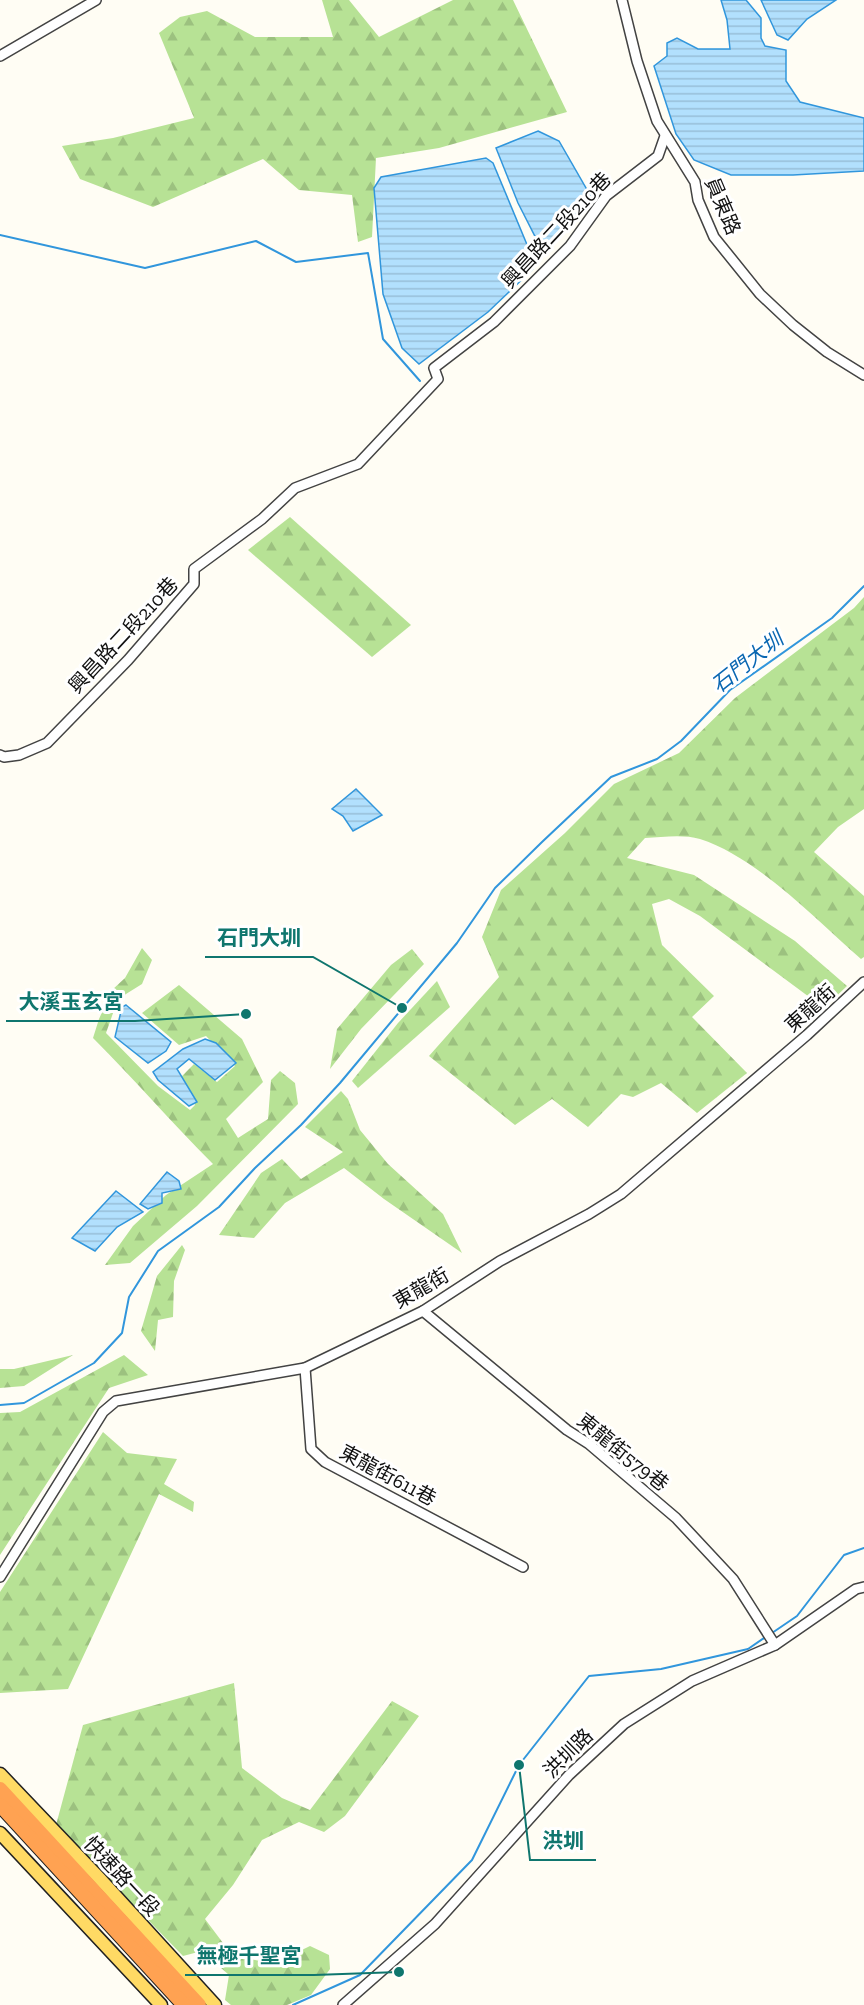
<svg xmlns="http://www.w3.org/2000/svg" width="864" height="2005" font-family="'Zilla Slab','Noto Sans TC',serif">
<style>
.forest{fill:url(#forest-firs)}
.water{fill:url(#water-rules);stroke:#3196dc;stroke-width:1.5}
.lines{fill:none;stroke-linecap:round;stroke-linejoin:round}
.stream{stroke:#3196dc;stroke-width:2}
.minor-casing{stroke:#434343;stroke-width:12}
.major-casing{stroke:#212121;stroke-width:15}
.highway-casing{stroke:#212121;stroke-width:16}
.minor{stroke:#fff;stroke-width:9}
.major{stroke:#ffda64;stroke-width:12}
.highway{stroke:#ffa252;stroke-width:14}
.labels{text-anchor:middle;dominant-baseline:central;stroke-width:6;stroke-linejoin:round;paint-order:stroke}
.street-label{font-size:20px;fill:#101010;stroke:#fff}
.water-label{font-size:21px;font-style:italic;fill:#0a67b2;stroke:#fff}
.leader{fill:none;stroke:#0f766e;stroke-width:2}
.callout-dot{fill:#0f766e;stroke:#fff;stroke-width:2}
.callout-label{font-size:21px;text-anchor:middle;font-weight:bold;fill:#0f766e;stroke:#fff;stroke-width:6;stroke-linejoin:round;paint-order:stroke}
</style>
<defs>
<pattern id="forest-firs" width="22" height="20" patternUnits="userSpaceOnUse" patternTransform="scale(1.5)"><rect width="22" height="20" fill="#b7e295"/><path d="M5 1l3.5 6h-7zM16 11l3.5 6h-7z" fill="#9cc17f"/></pattern>
<pattern id="water-rules" width="6" height="5" patternUnits="userSpaceOnUse" patternTransform="scale(1.5)"><rect width="6" height="5" fill="#b2e0fd"/><path d="M0 2.5h6" fill="none" stroke="#98bfd8"/></pattern>
</defs>
<rect width="100%" height="100%" fill="#fffdf4"/>
<g class="forest">
<path d="M322,0H349L379,37L453,0H513L567,112L439,148L376,158L372,237L358,242L352,195L299,190L263,159L153,207L80,179L62,146L113,138L194,118L159,33L180,17L207,11L255,37H333Z"/>
<path d="M290,517L411,625L372,657L248,550Z"/>
<path d="M864,597V809L838,827L814,852L864,896V957L861,959C816,920 757,857 700,839C683,834 663,837 645,838L627,858L694,875L795,941L847,986L824,1008L700,916L669,899L652,904L662,945L714,996L692,1017L747,1073L697,1113L661,1083L633,1097L621,1094L588,1127L552,1099L515,1125L429,1056L499,977L482,937L501,890L565,833L614,784L679,753L735,698L854,608Z"/>
<path d="M142,948L152,960L142,984L118,999L106,1033L158,1086L190,1110L195,1105L181,1077L194,1064L217,1082L235,1066L206,1036L179,1045L142,1013L179,985L242,1039L263,1082L226,1119L238,1138L268,1119L271,1080L280,1071L295,1083L298,1104L197,1206L130,1263L105,1265L133,1226L166,1195L213,1164C172,1123 134,1079 93,1038L99,1019L112,990L125,978Z"/>
<path d="M412,949L424,964L361,1029L330,1069L337,1029L391,965Z"/>
<path d="M437,981L450,1007L358,1088L352,1081L398,1023Z"/>
<path d="M341,1091L348,1099L360,1130L388,1164L443,1214L462,1253L384,1199L344,1168L285,1203L254,1238L219,1235L261,1173L282,1159L301,1179L343,1152L305,1127Z"/>
<path d="M182,1245L185,1250L174,1281L173,1317L158,1320L155,1351L141,1331L157,1276Z"/>
<path d="M73,1355L24,1386L0,1388V1369H14Z"/>
<path d="M124,1355L148,1375L109,1388L0,1555V1413L20,1412Z"/>
<path d="M103,1432L127,1453L177,1459L164,1484L194,1502L193,1512L159,1494L68,1689L0,1693V1592Z"/>
<path d="M234,1683L242,1768L282,1798L310,1810L392,1701L419,1716L345,1816L324,1832L299,1822L262,1840L233,1885L205,1919L232,1955L273,1964L310,1946L329,1955L330,1969L311,1995L287,2005H231L225,2000L229,1975L202,1951L183,1956L56,1825L83,1725Z"/>
</g>
<g class="water">
<path d="M721,0H746L761,18V38L765,46L786,50V81L800,102L864,118V171L793,175H731L694,160L676,134L654,66L667,56V43L677,38L698,49H730L727,20Z"/>
<path d="M761,0H836L807,19L788,40L777,35Z"/>
<path d="M538,131L559,141L590,195L544,254L518,203L496,148Z"/>
<path d="M486,158L493,163L533,259V269L488,312L419,364L402,348L383,294L374,188L381,177Z"/>
<path d="M356,789L382,815L353,831L343,816L332,809Z"/>
<path d="M126,1005L171,1042L166,1051L148,1063L115,1037L122,1007Z"/>
<path d="M205,1039L216,1043L236,1063L215,1080L189,1059L177,1069L197,1102L189,1106L158,1080L153,1072L183,1049Z"/>
<path d="M167,1172L179,1181L181,1189L162,1193V1203L148,1209L140,1204Z"/>
<path d="M116,1191L143,1212L117,1227L95,1251L72,1238Z"/>
</g>
<g class="lines">
<g class="stream">
<path d="M0,235L145,268L256,241L296,262L368,253L383,339L420,381"/>
<path d="M0,1405L24,1403L94,1363L122,1333L129,1297L158,1251L219,1207L255,1168L301,1125L340,1083L457,943L495,888L542,842L611,777L657,759L681,741L730,690L832,618L864,586"/>
<path d="M772,1633L797,1616L844,1555L864,1548"/>
<path d="M293,2005L360,1975L472,1860L519,1765L589,1676L661,1669L748,1649L767,1636"/>
</g>
<defs>
<g id="minor">
<path d="M622,0L637,61L657,121L695,182L698,200L714,237L760,294L793,325L827,352L864,375"/>
<path d="M0,56L96,0"/>
<path d="M0,755L4,757L19,755L47,743L128,660L194,584V569L262,519L295,488L358,464L438,379L434,368L494,322L570,246L606,196L658,156L665,136"/>
<path d="M423,1311L567,1430L589,1444L676,1518L733,1579L775,1645"/>
<path d="M305,1368L311,1449L325,1462L523,1567"/>
<path d="M0,1577L103,1412L116,1401L305,1368L423,1311L500,1261L589,1214L621,1194L807,1035L864,982"/>
<path d="M343,2005L435,1924L569,1775L624,1724L692,1681L775,1645L856,1589L864,1587"/>
</g>
<g id="major">
<path d="M0,1774L100,1879L215,2005"/>
<path d="M0,1833L161,2005"/>
</g>
<g id="highway">
<path d="M0,1789L199,2005"/>
<path d="M0,1805L184,2005"/>
</g>
</defs>
<use href="#minor" class="minor-casing"/>
<use href="#major" class="major-casing"/>
<use href="#highway" class="highway-casing"/>
<use href="#minor" class="minor"/>
<use href="#major" class="major"/>
<use href="#highway" class="highway"/>
</g>
<g class="labels">
<g class="street-label">
<text transform="translate(723 206) rotate(67)">員東路</text>
<text transform="translate(556 230) rotate(-47)">興昌路二段210巷</text>
<text transform="translate(123 635) rotate(-47)">興昌路二段210巷</text>
<text transform="translate(810 1008) rotate(-42)">東龍街</text>
<text transform="translate(421 1288) rotate(-30)">東龍街</text>
<text transform="translate(623 1452) rotate(39)">東龍街579巷</text>
<text transform="translate(388 1475) rotate(28)">東龍街611巷</text>
<text transform="translate(568 1753) rotate(-45)">洪圳路</text>
<text transform="translate(122 1876) rotate(47)">快速路一段</text>
</g>
<g class="water-label">
<text transform="translate(747 662) rotate(-38)">石門大圳</text>
</g>
</g>
<path class="leader" d="M402 1008L313 957H205M246 1014L135 1021H6M519 1765L530 1860H596M399 1972L314 1975H185"/>
<g class="callout-dot">
<circle cx="402" cy="1008" r="6"/>
<circle cx="246" cy="1014" r="6"/>
<circle cx="519" cy="1765" r="6"/>
<circle cx="399" cy="1972" r="6"/>
</g>
<g class="callout-label">
<text x="259" y="945">石門大圳</text>
<text x="71" y="1009">大溪玉玄宮</text>
<text x="563" y="1848">洪圳</text>
<text x="249" y="1963">無極千聖宮</text>
</g>
</svg>
